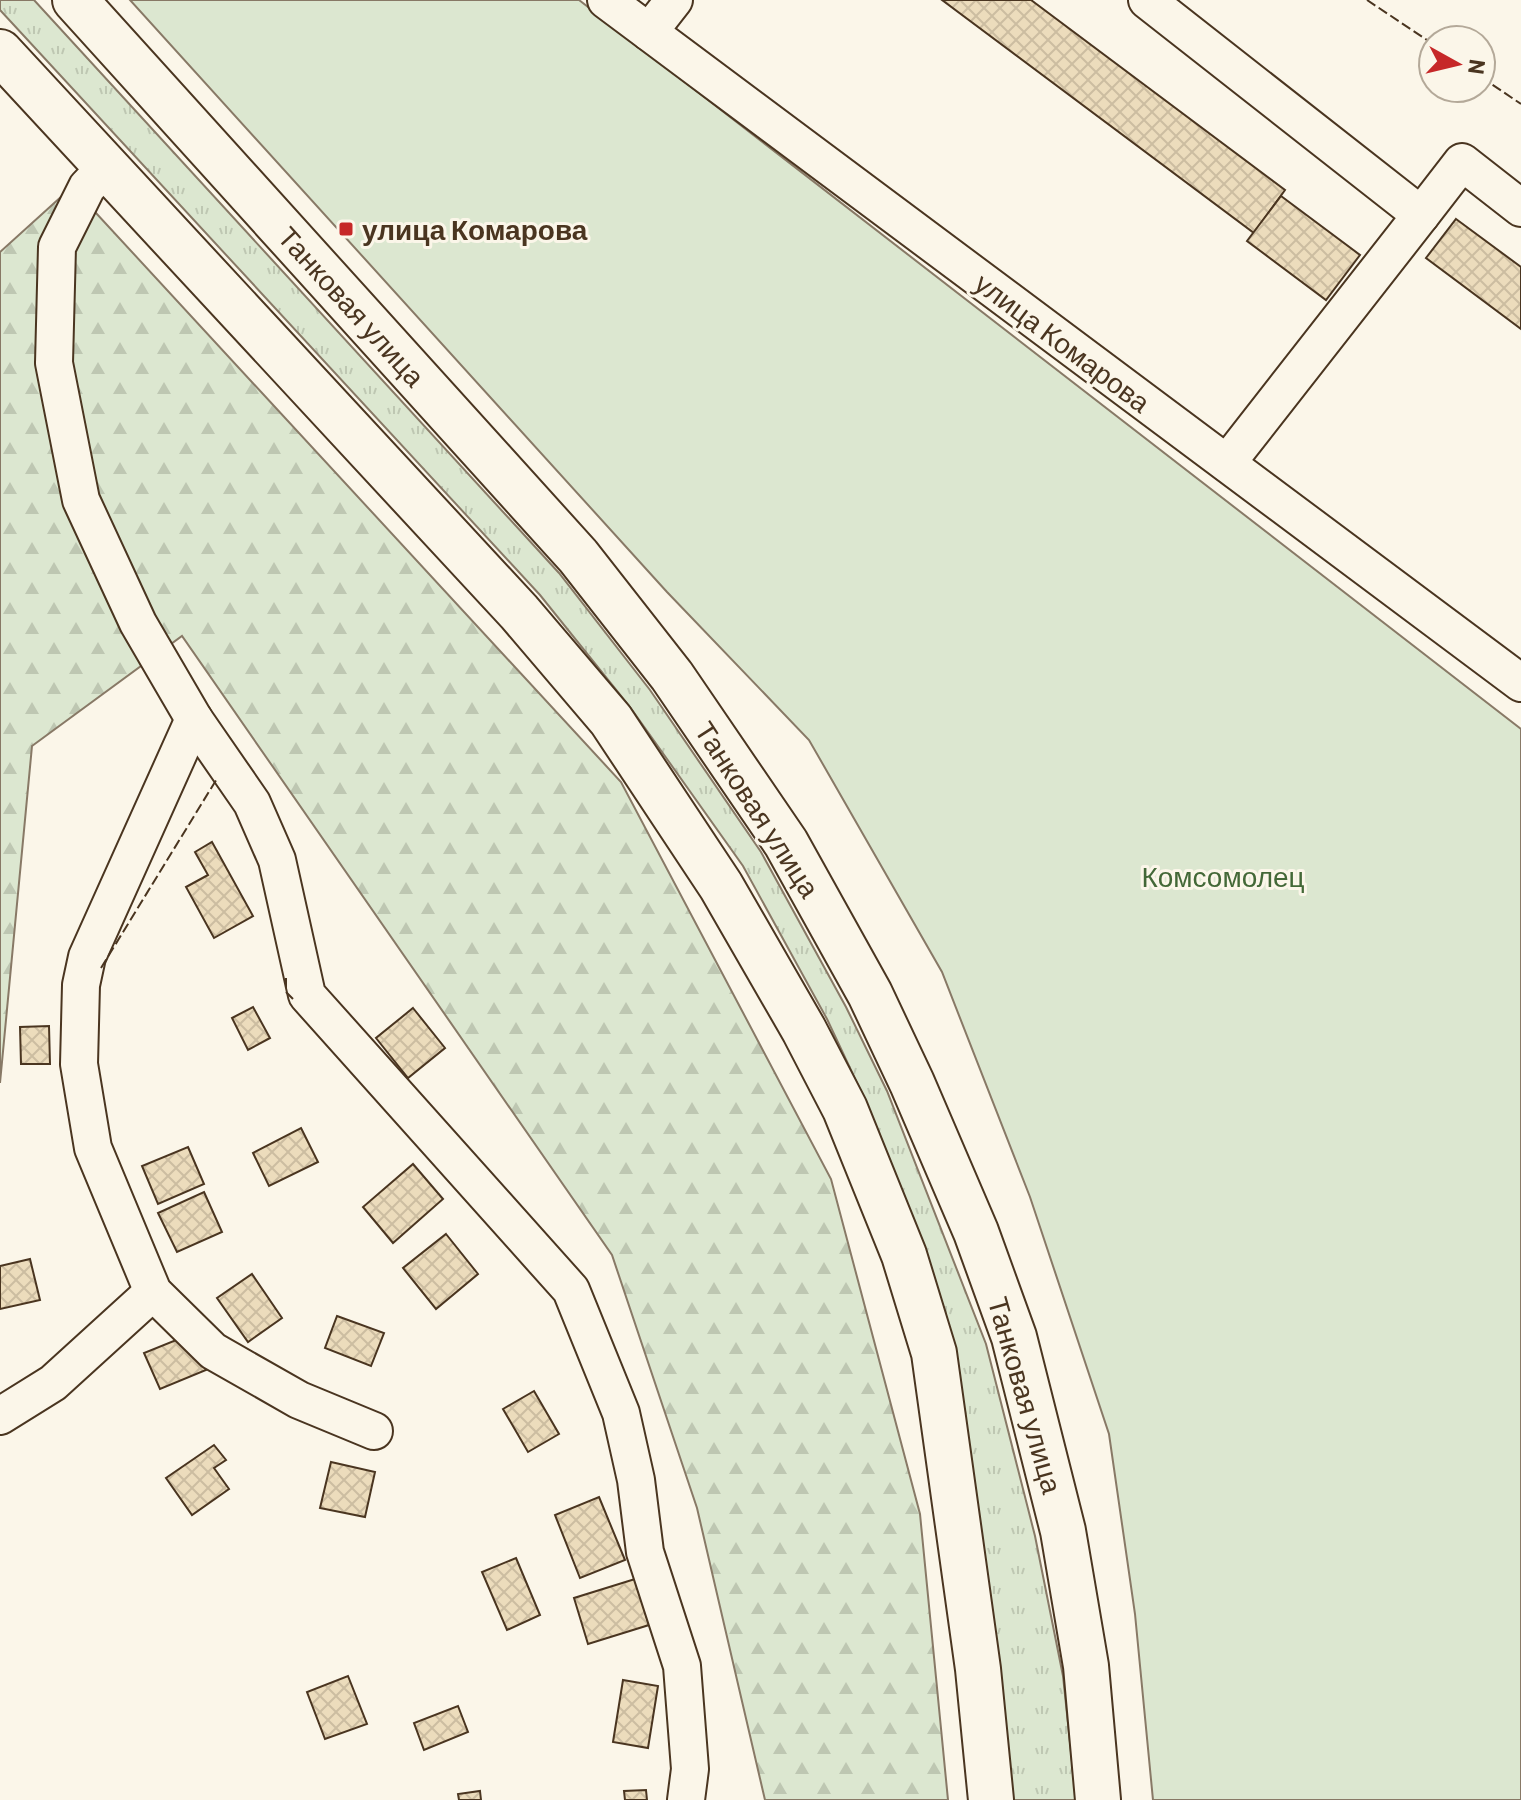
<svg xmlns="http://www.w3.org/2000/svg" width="1521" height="1800" font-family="Barlow,sans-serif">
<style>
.grass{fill:url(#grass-tufts);stroke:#887966;stroke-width:2}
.forest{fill:url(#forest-firs);stroke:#887966;stroke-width:2}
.park{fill:#dce7d0;stroke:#887966;stroke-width:2}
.building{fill:url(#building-cross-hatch);stroke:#4a3520;stroke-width:2}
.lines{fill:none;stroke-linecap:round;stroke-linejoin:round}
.minor-casing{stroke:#4a3520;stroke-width:40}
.major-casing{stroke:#4a3520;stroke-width:48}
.minor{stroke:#fbf6e9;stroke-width:36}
.major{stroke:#fbf6e9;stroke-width:44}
.fence{stroke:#4a3520;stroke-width:2;stroke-dasharray:10 4;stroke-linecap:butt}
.poi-dot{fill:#c62828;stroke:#fbf6e9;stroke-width:3}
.labels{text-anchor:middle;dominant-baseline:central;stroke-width:6;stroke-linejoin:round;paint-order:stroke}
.poi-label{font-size:28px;font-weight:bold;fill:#4a3520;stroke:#fbf6e9;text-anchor:start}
.street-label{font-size:28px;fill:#4a3520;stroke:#fbf6e9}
.park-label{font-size:28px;fill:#436837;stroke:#fbf6e9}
</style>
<defs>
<pattern id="grass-tufts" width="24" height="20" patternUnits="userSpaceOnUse" patternTransform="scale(2)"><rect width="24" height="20" fill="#dce7d0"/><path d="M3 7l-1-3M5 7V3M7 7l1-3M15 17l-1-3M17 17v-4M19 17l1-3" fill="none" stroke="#bec7b2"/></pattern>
<pattern id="forest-firs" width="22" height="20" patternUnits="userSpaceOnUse" patternTransform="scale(2)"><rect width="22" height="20" fill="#dce7d0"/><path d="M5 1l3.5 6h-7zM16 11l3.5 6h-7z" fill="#bec7b2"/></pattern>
<pattern id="building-cross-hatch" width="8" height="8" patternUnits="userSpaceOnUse" patternTransform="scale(2)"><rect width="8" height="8" fill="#ecdcbc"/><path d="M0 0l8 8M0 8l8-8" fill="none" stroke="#ccbda1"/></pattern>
</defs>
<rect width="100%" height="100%" fill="#fbf6e9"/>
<path class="grass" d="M0,0H34L559,573L650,690L761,852L846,1007L887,1091L986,1344L1035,1536L1063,1676L1076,1800H1007L923,1249L865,1100L827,1019L743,866L630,707L540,595L0,10Z"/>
<path class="forest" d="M72,187L621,782L831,1179L920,1514L948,1800H765L697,1508L612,1255L182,636L32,746L0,1083V252Z"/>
<path class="park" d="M130,0H579L1521,729V1800H1153L1135,1614L1109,1434L1030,1197L942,972L809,740L667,592Z"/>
<g class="building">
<path d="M942,0H1031L1285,190L1254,233Z"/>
<path d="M1281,196L1360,255L1326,300L1247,241Z"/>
<path d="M1456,219L1521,267V329L1426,258Z"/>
<path d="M212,842L253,916L214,938L186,887L208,875L195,852Z"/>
<path d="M253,1007L270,1038L248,1050L232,1018Z"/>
<path d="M413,1008L445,1048L408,1078L376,1038Z"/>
<path d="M49,1026L50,1064H21L20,1027Z"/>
<path d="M301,1128L318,1162L269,1186L253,1153Z"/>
<path d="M188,1147L204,1184L158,1204L142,1166Z"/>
<path d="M413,1164L443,1199L393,1243L363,1207Z"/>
<path d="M204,1192L222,1232L177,1252L158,1213Z"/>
<path d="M446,1234L478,1274L436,1309L403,1268Z"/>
<path d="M30,1259L40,1300L0,1309V1266Z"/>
<path d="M252,1274L282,1318L248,1342L217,1298Z"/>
<path d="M337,1316L384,1333L371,1366L325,1348Z"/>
<path d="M191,1334L206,1370L160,1389L144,1353Z"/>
<path d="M534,1391L559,1434L528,1452L503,1409Z"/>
<path d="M214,1445L226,1460L214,1468L229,1489L192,1515L166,1478Z"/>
<path d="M331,1462L375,1472L365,1517L320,1508Z"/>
<path d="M599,1497L625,1560L580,1578L555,1515Z"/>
<path d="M516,1558L540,1615L507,1630L482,1572Z"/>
<path d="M635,1579L649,1625L588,1644L574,1598Z"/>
<path d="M348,1676L367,1724L325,1739L307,1692Z"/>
<path d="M623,1680L658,1686L648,1748L613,1742Z"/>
<path d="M458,1706L468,1732L424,1750L414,1723Z"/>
<path d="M646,1790L647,1800H625L624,1791Z"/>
<path d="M480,1791L481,1800H459L458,1794Z"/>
</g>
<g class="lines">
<defs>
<g id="minor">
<path d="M606,0L1521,683"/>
<path d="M1147,0L1421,215L1227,463"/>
<path d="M649,32L674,0"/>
<path d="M106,167L87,187L57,247L54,363L81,500L138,623L194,719L252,803L277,860L307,995L571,1290L621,1413L636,1480L645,1552L682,1666L690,1769L686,1800"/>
<path d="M1421,215L1462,162L1521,208"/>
<path d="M194,719L87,957L81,985L79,1064L93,1148L153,1292L213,1351L299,1400L374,1431"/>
<path d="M0,1416L53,1383L153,1292"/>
</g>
<g id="major">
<path d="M75,0L578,556L672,676L786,843L870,994L912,1083L976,1232L1014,1337L1063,1531L1086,1666L1098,1800"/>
<path d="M0,52L519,612L611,720L721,886L804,1030L845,1109L904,1255L934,1353L978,1669L991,1800"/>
</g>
</defs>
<use href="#minor" class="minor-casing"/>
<use href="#major" class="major-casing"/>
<use href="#minor" class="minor"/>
<use href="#major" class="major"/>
<g class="fence">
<path d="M1367,0L1433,44"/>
<path d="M1481,77L1521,104"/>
<path d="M101,968L218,777"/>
<path d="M286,978V992L293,999"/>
</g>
</g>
<rect class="poi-dot" x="338" y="221" width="16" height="16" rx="4"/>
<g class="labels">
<g class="poi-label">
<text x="362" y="229">улица Комарова</text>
</g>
<g class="street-label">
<text transform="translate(352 306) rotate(48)">Танковая улица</text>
<text transform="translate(1063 342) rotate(37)">улица Комарова</text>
<text transform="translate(758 809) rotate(57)">Танковая улица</text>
<text transform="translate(1026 1395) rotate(74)">Танковая улица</text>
</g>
<g class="park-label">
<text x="1223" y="876">Комсомолец</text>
</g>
</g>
<g transform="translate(1457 64) rotate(98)"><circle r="38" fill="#fbf6e9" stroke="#b4a999" stroke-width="2"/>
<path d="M0-6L14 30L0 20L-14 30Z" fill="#c62828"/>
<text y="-12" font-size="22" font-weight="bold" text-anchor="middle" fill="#4a3520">N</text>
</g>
</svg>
